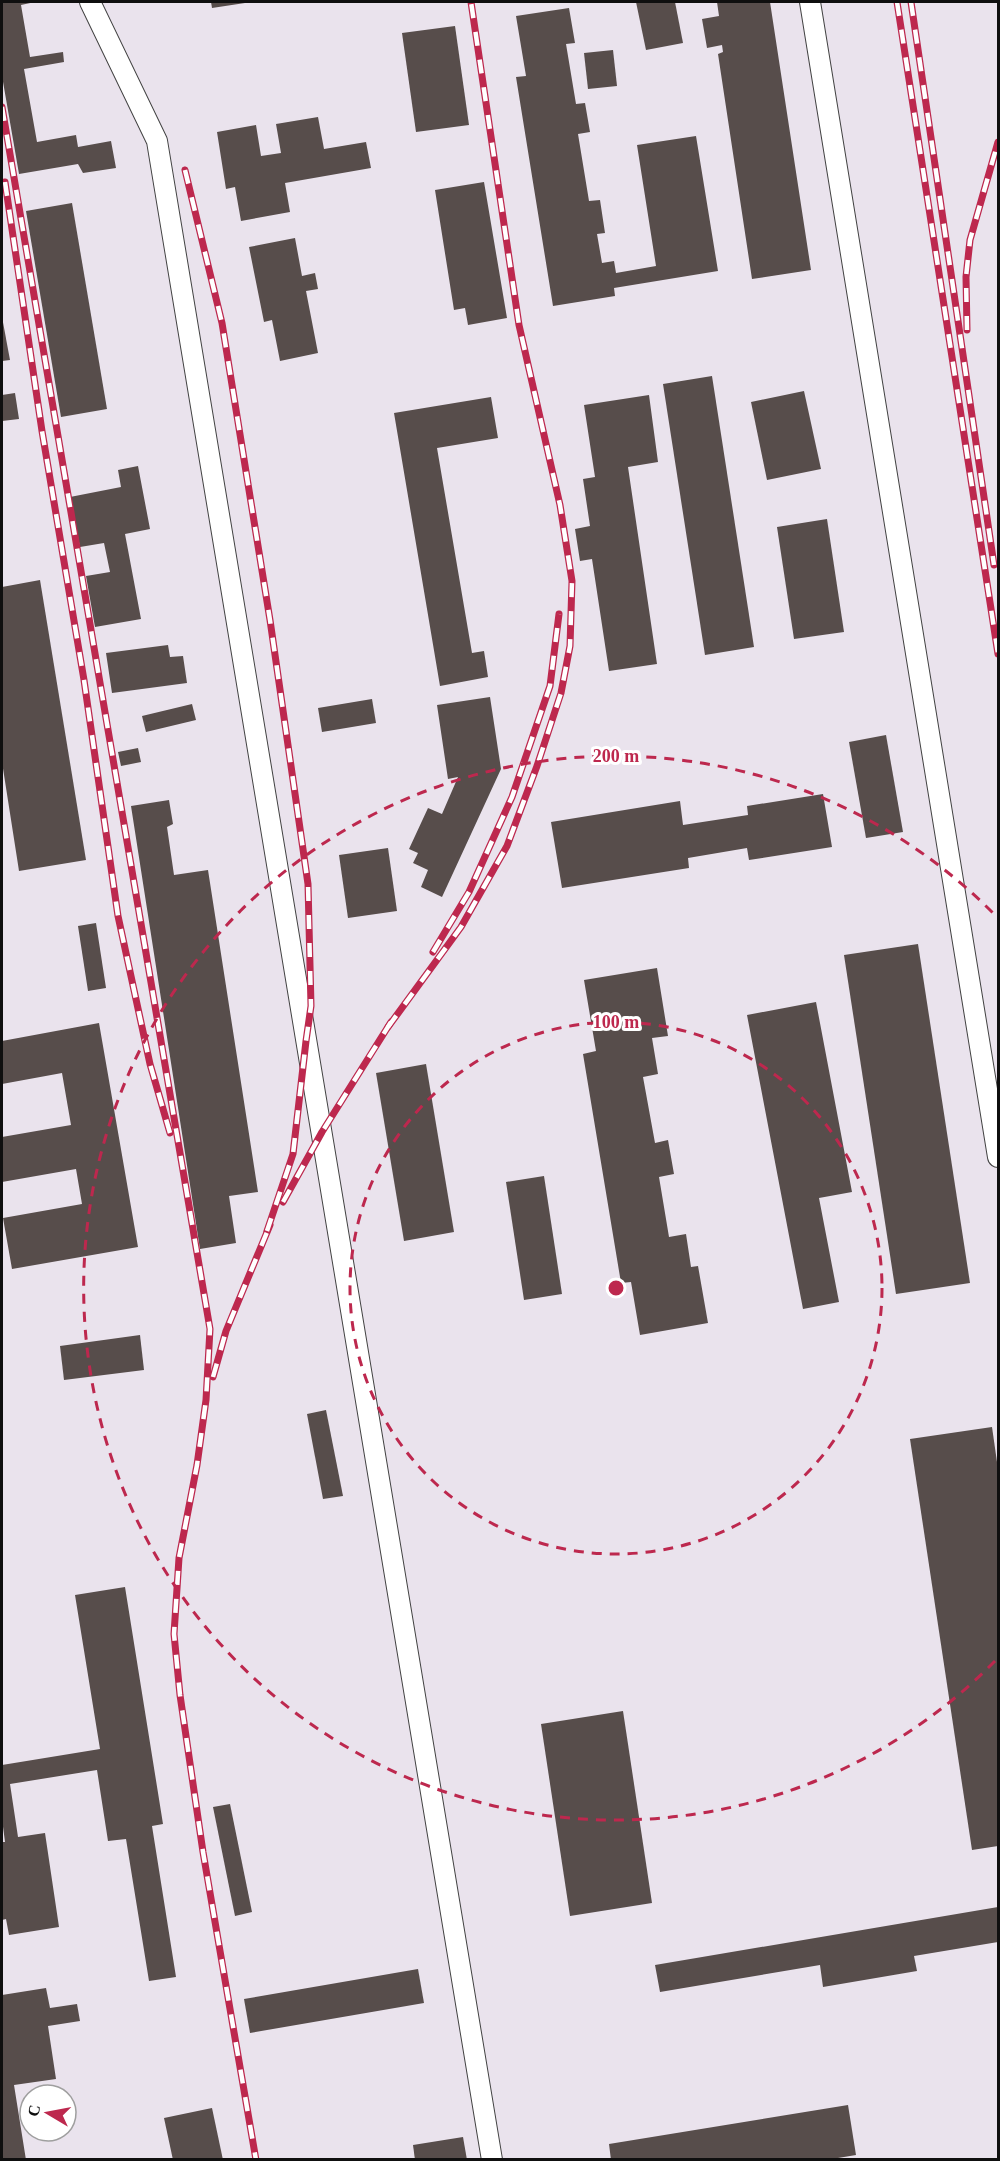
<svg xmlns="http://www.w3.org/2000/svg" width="1000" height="2161" font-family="'Times New Roman',serif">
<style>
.industrial{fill:#eae3ed;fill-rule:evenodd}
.building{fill:#574d4b}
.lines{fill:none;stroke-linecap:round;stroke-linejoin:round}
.minor-casing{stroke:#424242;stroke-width:22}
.minor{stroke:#fff;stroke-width:20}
.rail-casing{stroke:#bd284e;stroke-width:7}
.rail{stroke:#fff;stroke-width:4.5;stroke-dasharray:14;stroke-linecap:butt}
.ring{fill:none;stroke:#bd284e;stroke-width:3;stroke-dasharray:10 8}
.centre{fill:#bd284e;stroke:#fff;stroke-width:3}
.ring-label{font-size:18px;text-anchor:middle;font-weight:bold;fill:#bd284e;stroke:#fff;stroke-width:6;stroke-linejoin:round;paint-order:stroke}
</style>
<rect width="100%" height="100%" fill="#fff9f1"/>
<path class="industrial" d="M2,2H998V2159L2,2160ZM30,2095H66V2131H30Z"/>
<g class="building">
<path d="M2,2H35L21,5L30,57L63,52L64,62L24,69L37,142L76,135L78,147L111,141L116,168L83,173L78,164L19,174L2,76Z"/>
<path d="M211,2H245V3L212,8Z"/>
<path d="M636,2H675L683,43L646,50Z"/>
<path d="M717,2H770L811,270L752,279L718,54L723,52L722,45L707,48L702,19L719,16Z"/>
<path d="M569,8L575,43L566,44L576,104L585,103L590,132L578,134L589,201L600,200L605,233L597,234L602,263L614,261L616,273L656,266L637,145L696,136L718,271L614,288L615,296L553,306L516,77L526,76L516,16Z"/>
<path d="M455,26L469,125L416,132L402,33Z"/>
<path d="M613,50L617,86L588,89L584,53Z"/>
<path d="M318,117L324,149L366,142L371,168L285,183L290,212L241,221L235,187L226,189L217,132L256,125L261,156L281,153L276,124Z"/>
<path d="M484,182L507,318L468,325L465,308L454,310L435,190Z"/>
<path d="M72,203L107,409L61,417L26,211Z"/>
<path d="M295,238L302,276L315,273L318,289L306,291L318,353L280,361L272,320L264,322L249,247Z"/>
<path d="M2,317L10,360L2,361Z"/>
<path d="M712,376L754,647L705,655L663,384Z"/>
<path d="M804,391L821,469L767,480L751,402Z"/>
<path d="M15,393L19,419L2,421V395Z"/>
<path d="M649,395L658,462L628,467L657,664L609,671L592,559L580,561L575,529L590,526L583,479L595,477L584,405Z"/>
<path d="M491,397L498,438L437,448L472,653L484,651L488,677L440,686L394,413Z"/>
<path d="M138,466L150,529L125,534L141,619L95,627L86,576L110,572L104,543L80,547L70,497L121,487L118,470Z"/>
<path d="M827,519L844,632L794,639L777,527Z"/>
<path d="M40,580L86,860L19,871L2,762V587Z"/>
<path d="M168,645L170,657L183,656L187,683L112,693L106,653Z"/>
<path d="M490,697L501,769L442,897L421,887L428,870L413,863L418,853L409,849L428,808L442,814L458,777L448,779L437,705Z"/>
<path d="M372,699L376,723L322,732L318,708Z"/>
<path d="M192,704L196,720L146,732L142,716Z"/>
<path d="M886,735L903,832L866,838L849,742Z"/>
<path d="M138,748L141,762L121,766L118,752Z"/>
<path d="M823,794L832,847L749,860L747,848L688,858L689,868L562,888L551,822L680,801L683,825L748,815L747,806Z"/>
<path d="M169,800L173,824L167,827L174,875L208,870L258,1192L229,1196L236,1243L200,1249L131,806Z"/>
<path d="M388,848L397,911L348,918L339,855Z"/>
<path d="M96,923L106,988L88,991L78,926Z"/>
<path d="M918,944L970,1283L896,1294L844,955Z"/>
<path d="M657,968L668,1036L652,1038L658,1074L643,1077L655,1143L668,1140L674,1174L659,1177L669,1237L686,1234L691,1267L698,1266L708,1323L640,1335L631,1282L621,1283L583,1054L596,1051L584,980Z"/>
<path d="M816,1002L852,1192L819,1198L839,1302L803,1309L747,1015Z"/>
<path d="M99,1023L138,1247L12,1269L3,1218L82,1204L76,1169L2,1182V1137L71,1125L62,1073L2,1084V1041Z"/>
<path d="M426,1064L454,1232L404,1241L376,1073Z"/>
<path d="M544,1176L562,1294L524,1300L506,1182Z"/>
<path d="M140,1335L144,1370L64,1380L60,1346Z"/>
<path d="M326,1410L343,1496L323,1499L307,1414Z"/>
<path d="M992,1427L998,1469V1846L972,1850L910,1439Z"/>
<path d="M125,1587L163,1824L152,1826L176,1977L149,1981L126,1839L108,1841L97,1770L10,1784L18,1837L45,1833L59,1927L9,1935L6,1919L2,1920V1842H5L2,1819V1765L100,1749L75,1595Z"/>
<path d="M623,1711L652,1903L570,1916L541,1724Z"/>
<path d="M230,1804L252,1912L235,1916L213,1807Z"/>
<path d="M998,1907V1942L914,1956L917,1971L823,1987L820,1965L660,1992L655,1965Z"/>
<path d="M418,1969L424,2003L250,2033L244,1999Z"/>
<path d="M46,1988L50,2008L77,2004L80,2021L48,2026L56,2079L14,2085L26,2160H2V1995Z"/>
<path d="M848,2105L856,2155L826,2160H611L609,2144Z"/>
<path d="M212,2108L223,2160H173L164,2118Z"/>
<path d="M463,2137L467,2160H415L413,2145Z"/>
</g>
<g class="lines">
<defs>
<g id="minor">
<path d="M90,2L157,141L492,2160"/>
<path d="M810,2L998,1157"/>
</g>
</defs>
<use href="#minor" class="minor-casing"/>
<use href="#minor" class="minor"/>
<defs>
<g id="rail">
<path d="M897,2L998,654"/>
<path d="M911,2L994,565"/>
<path d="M2,107L210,1329L206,1400L197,1465L179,1558L174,1634L180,1695L203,1852L256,2160"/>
<path d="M185,170L222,323L270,620L308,884L311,1006L306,1041L293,1154L267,1231"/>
<path d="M5,182L42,431L84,680L118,916L150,1064L170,1133"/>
<path d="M967,330L966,277L970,240L998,142"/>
<path d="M433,952L469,892L512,797L550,686L559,614"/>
<path d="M388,1027L461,927L507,846L537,766L561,693L570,646L572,581L560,505L519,325L471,2"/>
<path d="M283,1202L322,1132L391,1022"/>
<path d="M213,1377L226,1331L270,1225"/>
</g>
</defs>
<use href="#rail" class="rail-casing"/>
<use href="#rail" class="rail"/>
</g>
<g class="ring">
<circle cx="616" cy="1288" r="266"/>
<path d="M995 1661A532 532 0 1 1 995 915"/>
</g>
<circle cx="616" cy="1288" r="9" class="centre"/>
<g class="ring-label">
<text x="616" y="762">200 m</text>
<text x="616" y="1028">100 m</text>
</g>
<rect width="1000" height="2161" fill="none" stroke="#0f0f0f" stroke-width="6"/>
<g transform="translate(48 2113) rotate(280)"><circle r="28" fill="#ffffff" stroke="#9f9f9f" stroke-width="1.5"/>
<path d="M0-4.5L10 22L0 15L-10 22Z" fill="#bd284e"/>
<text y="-9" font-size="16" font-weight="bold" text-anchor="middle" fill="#0f0f0f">С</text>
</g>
</svg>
